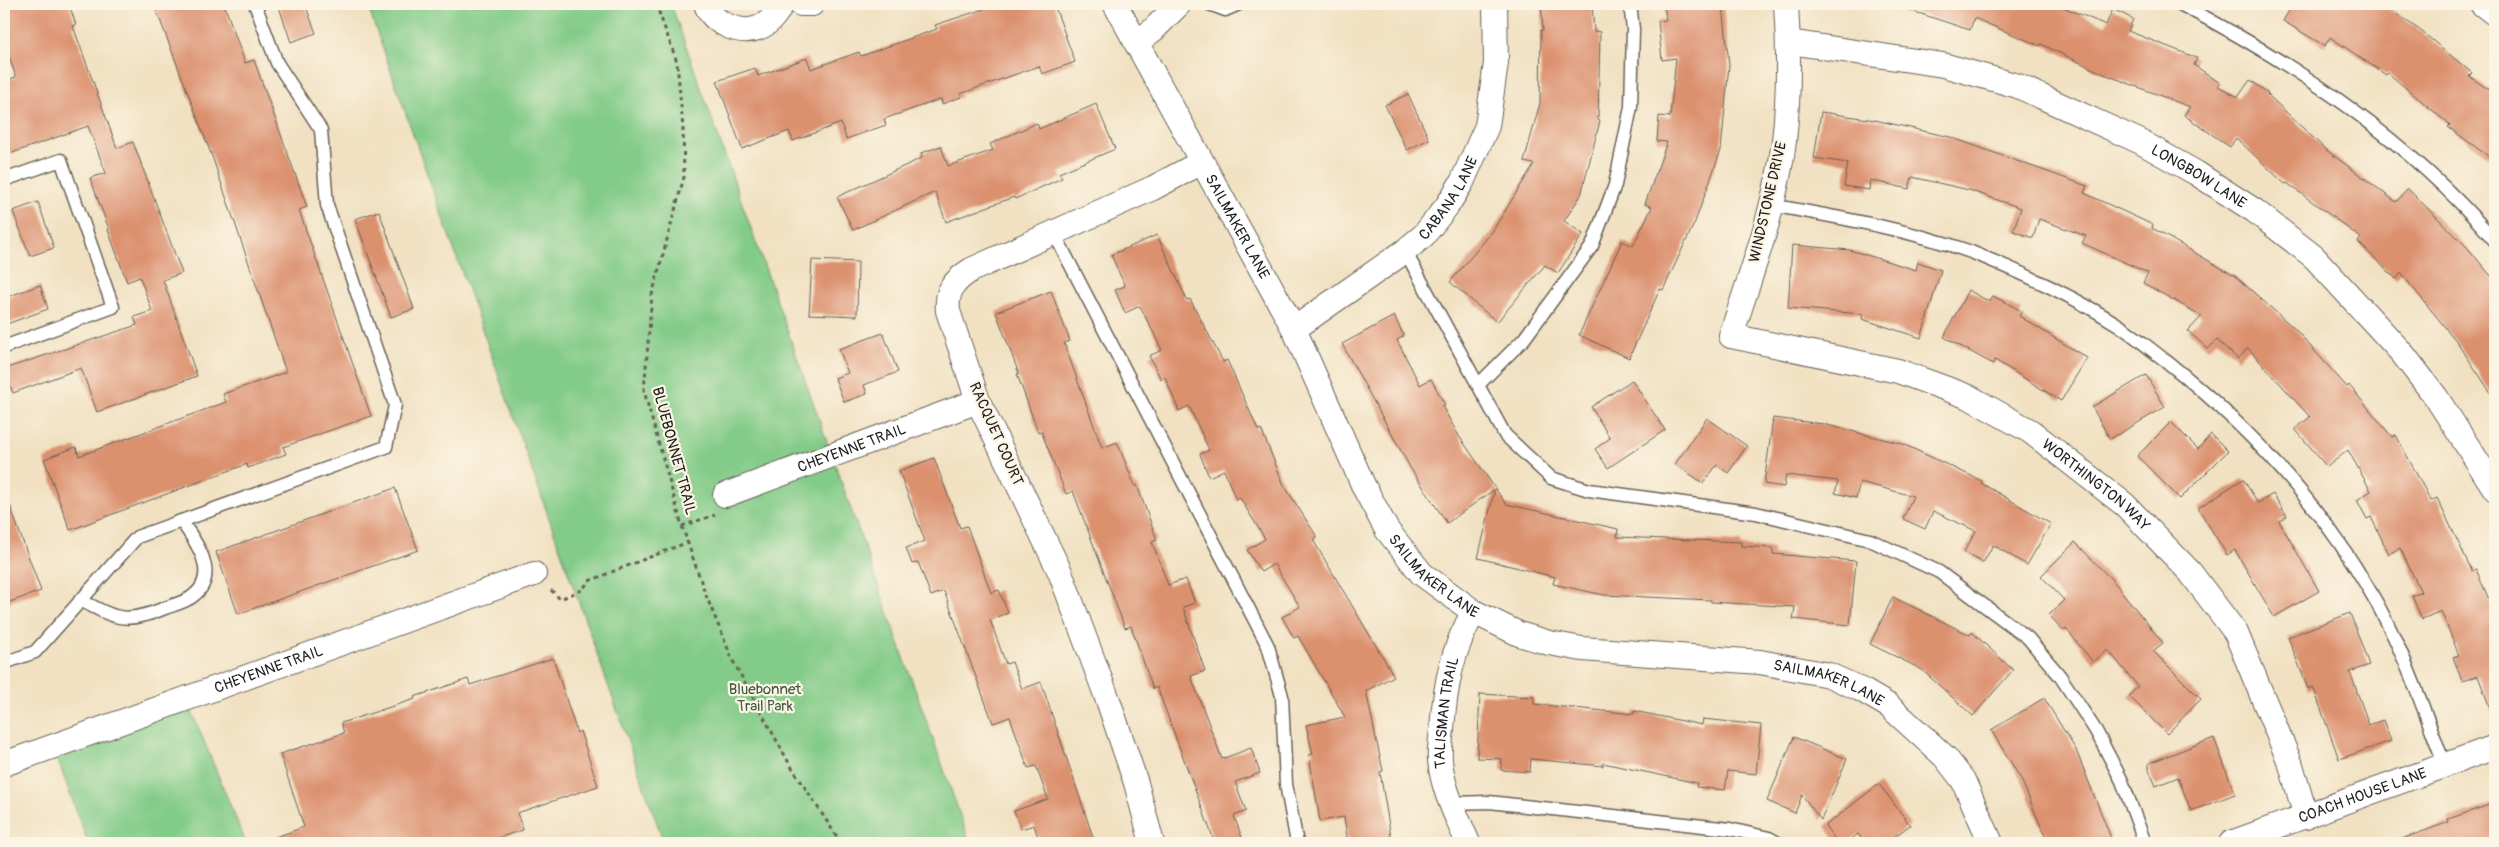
<svg xmlns="http://www.w3.org/2000/svg" width="2499" height="847" font-family="Pangolin,sans-serif">
<style>
.green{fill:#82cb88;stroke:#4f7452}
.building{fill:#db906e}
.lines{fill:none;stroke-linecap:round;stroke-linejoin:round}
.lane-casing{stroke:#676156;stroke-width:15}
.street-casing{stroke:#676156;stroke-width:26}
.path{stroke:#676156;stroke-width:3;stroke-dasharray:4 4;stroke-linecap:butt}
.lane{stroke:#fff;stroke-width:12}
.street{stroke:#fff;stroke-width:24}
.labels{text-anchor:middle;dominant-baseline:central;stroke-width:4.5;stroke-linejoin:round;paint-order:stroke}
.street-label{font-size:15px;fill:#1c1c1c;stroke:#fcf5e5}
.park-label{font-size:15px;fill:#405942;stroke:#fcf5e5}
</style>
<rect width="100%" height="100%" fill="#fcf5e5"/>
<filter id="ink" filterUnits="userSpaceOnUse"><feTurbulence type="fractalNoise" baseFrequency=".02" numOctaves="2"/><feDisplacementMap in="SourceGraphic" scale="10" xChannelSelector="R" yChannelSelector="G"/><feConvolveMatrix kernelMatrix="1 2 1 2 8 2 1 2 1" color-interpolation-filters="sRGB"/></filter>
<filter id="wash" filterUnits="userSpaceOnUse"><feTurbulence type="fractalNoise" baseFrequency=".0096" numOctaves="4" result="noise"/><feDisplacementMap in="SourceGraphic" scale="20" xChannelSelector="R" yChannelSelector="G"/><feGaussianBlur stdDeviation="1.12" result="paint"/><feColorMatrix in="noise" values="0 0 0 0 0 0 0 0 0 0 0 0 0 0 0 0 0 1.4 0 .05"/><feComposite in="paint" operator="in"/></filter>
<g filter="url(#wash)">
<rect width="100%" height="100%" fill="#f1e1c2"/>
<g class="green">
<path d="M367,4H671L970,843H664Z"/>
<path d="M187,700L246,843H88L53,747Z"/>
</g>
<g id="blocks">
<g class="building">
<path d="M4,4H69L76,25L73,26L117,148L133,142L182,273L163,280L197,376L97,412L81,368L13,393L4,369L137,325L134,317L152,311L140,277L127,282L108,230L109,229L90,178L106,173L88,126L4,156V81L16,77L4,41Z"/>
<path d="M154,4H224L245,63L254,60L307,207L299,210L371,416L283,447L286,454L248,468L247,464L70,530L44,459L76,447L79,456L226,402L223,394L286,372L213,159Z"/>
<path d="M278,4H305L316,33L291,42Z"/>
<path d="M999,4H1054L1075,62L1042,74L1039,66L960,94L961,97L942,104L941,99L884,119L886,125L846,139L841,123L793,141L789,131L742,149L717,81L755,68L758,76L807,58L811,69L859,52L861,56L937,29L935,25Z"/>
<path d="M1541,4H1592L1594,31L1600,32L1598,120L1600,121L1581,195L1564,221L1583,234L1558,273L1545,265L1497,322L1450,282L1492,232L1534,164L1524,162L1540,103L1541,30H1543Z"/>
<path d="M1664,4H1723L1729,65L1721,150L1695,222L1663,290L1660,289L1629,358L1579,335L1622,241L1633,246L1652,207L1645,204L1667,142L1657,141L1659,116L1670,117L1676,58L1662,60L1658,21L1666,20Z"/>
<path d="M1901,4H2056L2106,25L2113,9L2133,19L2128,31L2197,58L2194,65L2220,83L2218,86L2238,97L2250,80L2268,93L2267,94L2325,149L2396,202L2408,189L2467,247L2495,281V399L2457,342L2401,273L2396,279L2358,242L2361,238L2287,183L2285,184L2236,138L2230,147L2184,115L2190,107L2104,74L2041,44L2040,46L1974,18L1970,30L1900,7Z"/>
<path d="M2293,4H2382L2421,31L2472,73L2469,76L2495,94V161L2448,127L2450,125L2388,73L2386,75L2330,37L2325,46L2283,21Z"/>
<path d="M1408,94L1429,139L1407,150L1385,105Z"/>
<path d="M1096,104L1115,149L1059,173L1062,178L1015,199L1014,197L946,222L935,192L853,230L837,197L922,158L921,153L941,146L948,166L993,150L990,144L1037,123L1039,129Z"/>
<path d="M1821,112L1875,120L1950,137L2087,186L2084,193L2153,225L2152,228L2235,276L2294,328L2347,387L2349,385L2392,437L2396,435L2431,501L2437,498L2472,571L2476,569L2495,614V716H2493L2478,676L2462,681L2453,657L2459,655L2441,611L2422,619L2412,596L2421,592L2400,548L2389,554L2371,517L2367,519L2357,500L2371,491L2348,450L2327,467L2295,429L2310,417L2248,348L2238,359L2217,340L2208,349L2188,331L2202,316L2143,283L2148,273L2082,243L2086,236L2039,219L2033,238L2013,231L2021,208L1969,190L1912,177L1909,189L1870,180L1869,190L1844,186L1848,163L1814,158Z"/>
<path d="M38,202L54,248L30,256L13,211Z"/>
<path d="M379,211L414,309L391,317L355,219Z"/>
<path d="M1157,235L1187,300L1190,299L1223,362L1227,360L1258,430L1261,429L1284,485L1317,537L1313,540L1394,676L1366,691L1383,771L1380,772L1392,843H1348L1344,817L1320,821L1309,755L1313,754L1306,725L1345,717L1298,636L1294,638L1282,617L1300,607L1274,564L1261,572L1247,550L1265,539L1240,498L1236,500L1224,470L1209,477L1200,454L1209,450L1189,406L1179,411L1165,377L1161,379L1149,356L1162,350L1140,306L1125,313L1115,290L1125,286L1111,255Z"/>
<path d="M1792,245L1850,250L1916,270L1918,262L1941,270L1921,338L1862,319L1863,314L1788,308Z"/>
<path d="M812,260L858,262L857,316L809,314Z"/>
<path d="M40,285L48,309L4,325V298Z"/>
<path d="M1968,290L1990,302L1993,296L2022,311L2019,316L2087,358L2061,401L1995,360L1993,364L1944,337Z"/>
<path d="M1051,291L1070,341L1064,343L1102,448L1117,442L1135,486L1137,485L1157,540L1152,542L1168,585L1186,579L1195,603L1183,607L1205,671L1191,676L1222,759L1251,748L1260,773L1235,782L1246,811L1234,816L1244,843H1215L1157,687L1153,689L1131,626L1125,628L1073,491L1066,494L1041,431L1038,432L1017,374H1019L996,312Z"/>
<path d="M1394,316L1404,336L1397,340L1420,385L1431,379L1445,405L1442,406L1459,436L1506,504L1618,529L1617,537L1741,542V546L1773,548V554L1856,561L1850,625L1793,619L1795,607L1711,602V600L1604,595L1553,584L1555,577L1478,558L1495,489L1447,523L1411,469L1342,344Z"/>
<path d="M883,333L898,372L864,385L867,394L844,402L835,378L848,373L839,349Z"/>
<path d="M2146,375L2165,407L2110,439L2092,407Z"/>
<path d="M1632,380L1665,430L1608,468L1595,449L1610,438L1591,407Z"/>
<path d="M1707,418L1747,446L1728,473L1717,465L1703,483L1675,464Z"/>
<path d="M1773,418L1823,424L1903,444L1982,481L1981,483L2051,524L2027,565L1993,545L1983,563L1964,552L1976,531L1933,511L1925,529L1903,519L1913,496L1860,482L1856,498L1835,493L1838,481L1786,475L1784,487L1764,484Z"/>
<path d="M2171,422L2198,449L2211,434L2228,451L2180,499L2137,456Z"/>
<path d="M934,458L960,528L967,526L991,593L999,590L1008,613L990,620L1006,664L1012,662L1022,689L1041,682L1095,843H1040L1034,825L1021,829L1014,811L1048,799L1036,766L1028,768L1010,717L993,723L944,591L931,596L918,562L912,564L906,548L925,541L899,471Z"/>
<path d="M2243,479L2258,503L2273,494L2287,516L2279,521L2319,591L2274,617L2235,550L2227,555L2198,508Z"/>
<path d="M395,488L418,550L238,614L216,552Z"/>
<path d="M4,495H6L41,591L4,604Z"/>
<path d="M2075,542L2114,582L2163,643L2153,651L2201,699L2167,734L2129,696L2138,686L2108,650L2093,662L2066,629L2064,631L2049,615L2064,600L2041,576Z"/>
<path d="M1893,597L1970,635L1972,632L2013,670L1973,716L1921,669L1870,644Z"/>
<path d="M2350,613L2369,665L2350,672L2369,725L2383,720L2391,741L2339,759L2313,687L2308,689L2288,637Z"/>
<path d="M553,658L577,733L580,731L598,786L517,813L523,830L482,843H267V840L304,827L280,754L344,733L341,723L415,699L414,697L468,679L470,685Z"/>
<path d="M1480,694L1534,697V704L1634,714V711L1702,725L1703,719L1761,725L1756,774L1728,771L1725,790L1696,787L1697,783L1603,763V766L1531,759L1530,772L1501,770L1502,759L1477,758Z"/>
<path d="M2044,698L2076,750L2111,838L2098,843H2077L2074,836L2056,843H2048L2021,779L1991,730Z"/>
<path d="M1794,737L1847,759L1821,820L1802,795L1795,813L1767,801Z"/>
<path d="M2214,738L2235,794L2191,811L2178,777L2156,786L2149,770V763Z"/>
<path d="M1879,784L1910,825L1886,843H1865L1858,834L1846,843H1838L1825,826Z"/>
<path d="M2495,803V843H2397L2396,841L2449,822L2448,819Z"/>
</g>
</g>
</g>
<g filter="url(#ink)">
<use href="#blocks" fill-opacity="0" stroke="#676156" stroke-width="1"/>
<g class="lines">
<defs>
<g id="lane">
<path d="M1209,4L1225,10L1239,4"/>
<path d="M1630,4L1633,29L1631,107L1615,185L1592,246L1524,339L1478,385L1505,435L1551,478L1589,490L1756,513L1870,540L1939,572L2028,638L2060,676L2096,731L2122,781L2145,843"/>
<path d="M2180,4C2297,65 2409,140 2495,241"/>
<path d="M4,180L61,160L113,307L4,347"/>
<path d="M1771,205C1837,217 1907,229 1971,252C2021,272 2071,295 2117,324C2134,335 2150,349 2166,361C2246,424 2315,498 2367,586C2401,642 2422,705 2445,766"/>
<path d="M1054,233L1268,646L1282,696L1286,784L1297,843"/>
<path d="M1405,251L1478,385"/>
<path d="M80,600C91,605 103,613 115,616C130,621 151,614 165,608C173,605 186,602 193,596C221,575 195,540 181,521"/>
<path d="M4,663L35,652L137,537L386,447L395,405L327,205L321,130L277,63L255,4"/>
<path d="M1451,803L1489,802L1730,829L1769,838L1778,843"/>
</g>
<g id="street">
<path d="M706,4C712,23 739,35 758,28C770,24 776,14 782,4"/>
<path d="M801,4H812"/>
<path id="s1" d="M1115,4L1294,329L1364,487L1387,530L1422,574L1474,612L1519,634L1549,643L1582,649L1760,662L1829,675L1860,689L1889,706L1945,757L1963,780L1991,843"/>
<path id="s2" d="M1786,4C1789,49 1789,96 1784,141C1776,208 1751,273 1731,336L1898,371L1969,397L2030,431L2125,505L2190,572L2236,633L2291,765L2306,817"/>
<path d="M2482,4L2495,14"/>
<path id="s3" d="M1789,42L1943,65L2018,86L2141,142L2196,173L2255,211L2314,257L2402,353L2436,397L2495,489"/>
<path d="M1136,43L1153,30L1179,4"/>
<path id="s4" d="M1294,329L1405,251L1424,235L1447,206L1462,182L1487,126L1496,63L1495,4"/>
<path id="s5" d="M725,495L978,401"/>
<path id="s6" d="M4,764L534,574"/>
<path d="M1152,843L1136,783L1109,703L1060,572L978,401L948,311C946,290 954,281 971,270L1153,188L1202,162"/>
<path id="s7" d="M1468,843C1457,817 1442,788 1440,760C1439,750 1441,739 1442,729C1445,687 1452,648 1474,612"/>
<path id="s8" d="M2231,843L2495,747"/>
</g>
</defs>
<use href="#lane" class="lane-casing"/>
<use href="#street" class="street-casing"/>
<g class="path">
<path d="M656,4L677,62L683,128L684,177L652,295L644,391L682,526L705,593L733,661L789,763L841,843"/>
<path d="M682,526L715,515"/>
<path d="M551,590L560,599L582,590L589,581L688,542"/>
</g>
<use href="#lane" class="lane"/>
<use href="#street" class="street"/>
</g>
</g>
<g class="labels">
<g class="street-label">
<text stroke="none"><textPath href="#s3" startOffset="436">LONGBOW LANE</textPath></text>
<text stroke="none"><textPath href="#s4" startOffset="205">CABANA LANE</textPath></text>
<text transform="translate(1768 202) rotate(-77)">WINDSTONE DRIVE</text>
<text stroke="none"><textPath href="#s1" startOffset="254">SAILMAKER LANE</textPath></text>
<text transform="translate(996 434) rotate(66)">RACQUET COURT</text>
<text stroke="none"><textPath href="#s5" startOffset="135">CHEYENNE TRAIL</textPath></text>
<text transform="translate(674 451) rotate(75)">BLUEBONNET TRAIL</text>
<text stroke="none"><textPath href="#s2" startOffset="741">WORTHINGTON WAY</textPath></text>
<text stroke="none"><textPath href="#s1" startOffset="659">SAILMAKER LANE</textPath></text>
<text stroke="none"><textPath href="#s6" startOffset="281">CHEYENNE TRAIL</textPath></text>
<text stroke="none"><textPath href="#s1" startOffset="1079">SAILMAKER LANE</textPath></text>
<text stroke="none"><textPath href="#s7" startOffset="136">TALISMAN TRAIL</textPath></text>
<text stroke="none"><textPath href="#s8" startOffset="140">COACH HOUSE LANE</textPath></text>
</g>
<g class="park-label">
<text x="765" y="689">Bluebonnet<tspan x="765" dy="17">Trail Park</tspan></text>
</g>
</g>
<rect width="2499" height="847" fill="none" stroke="#fcf5e5" stroke-width="20"/>
</svg>
